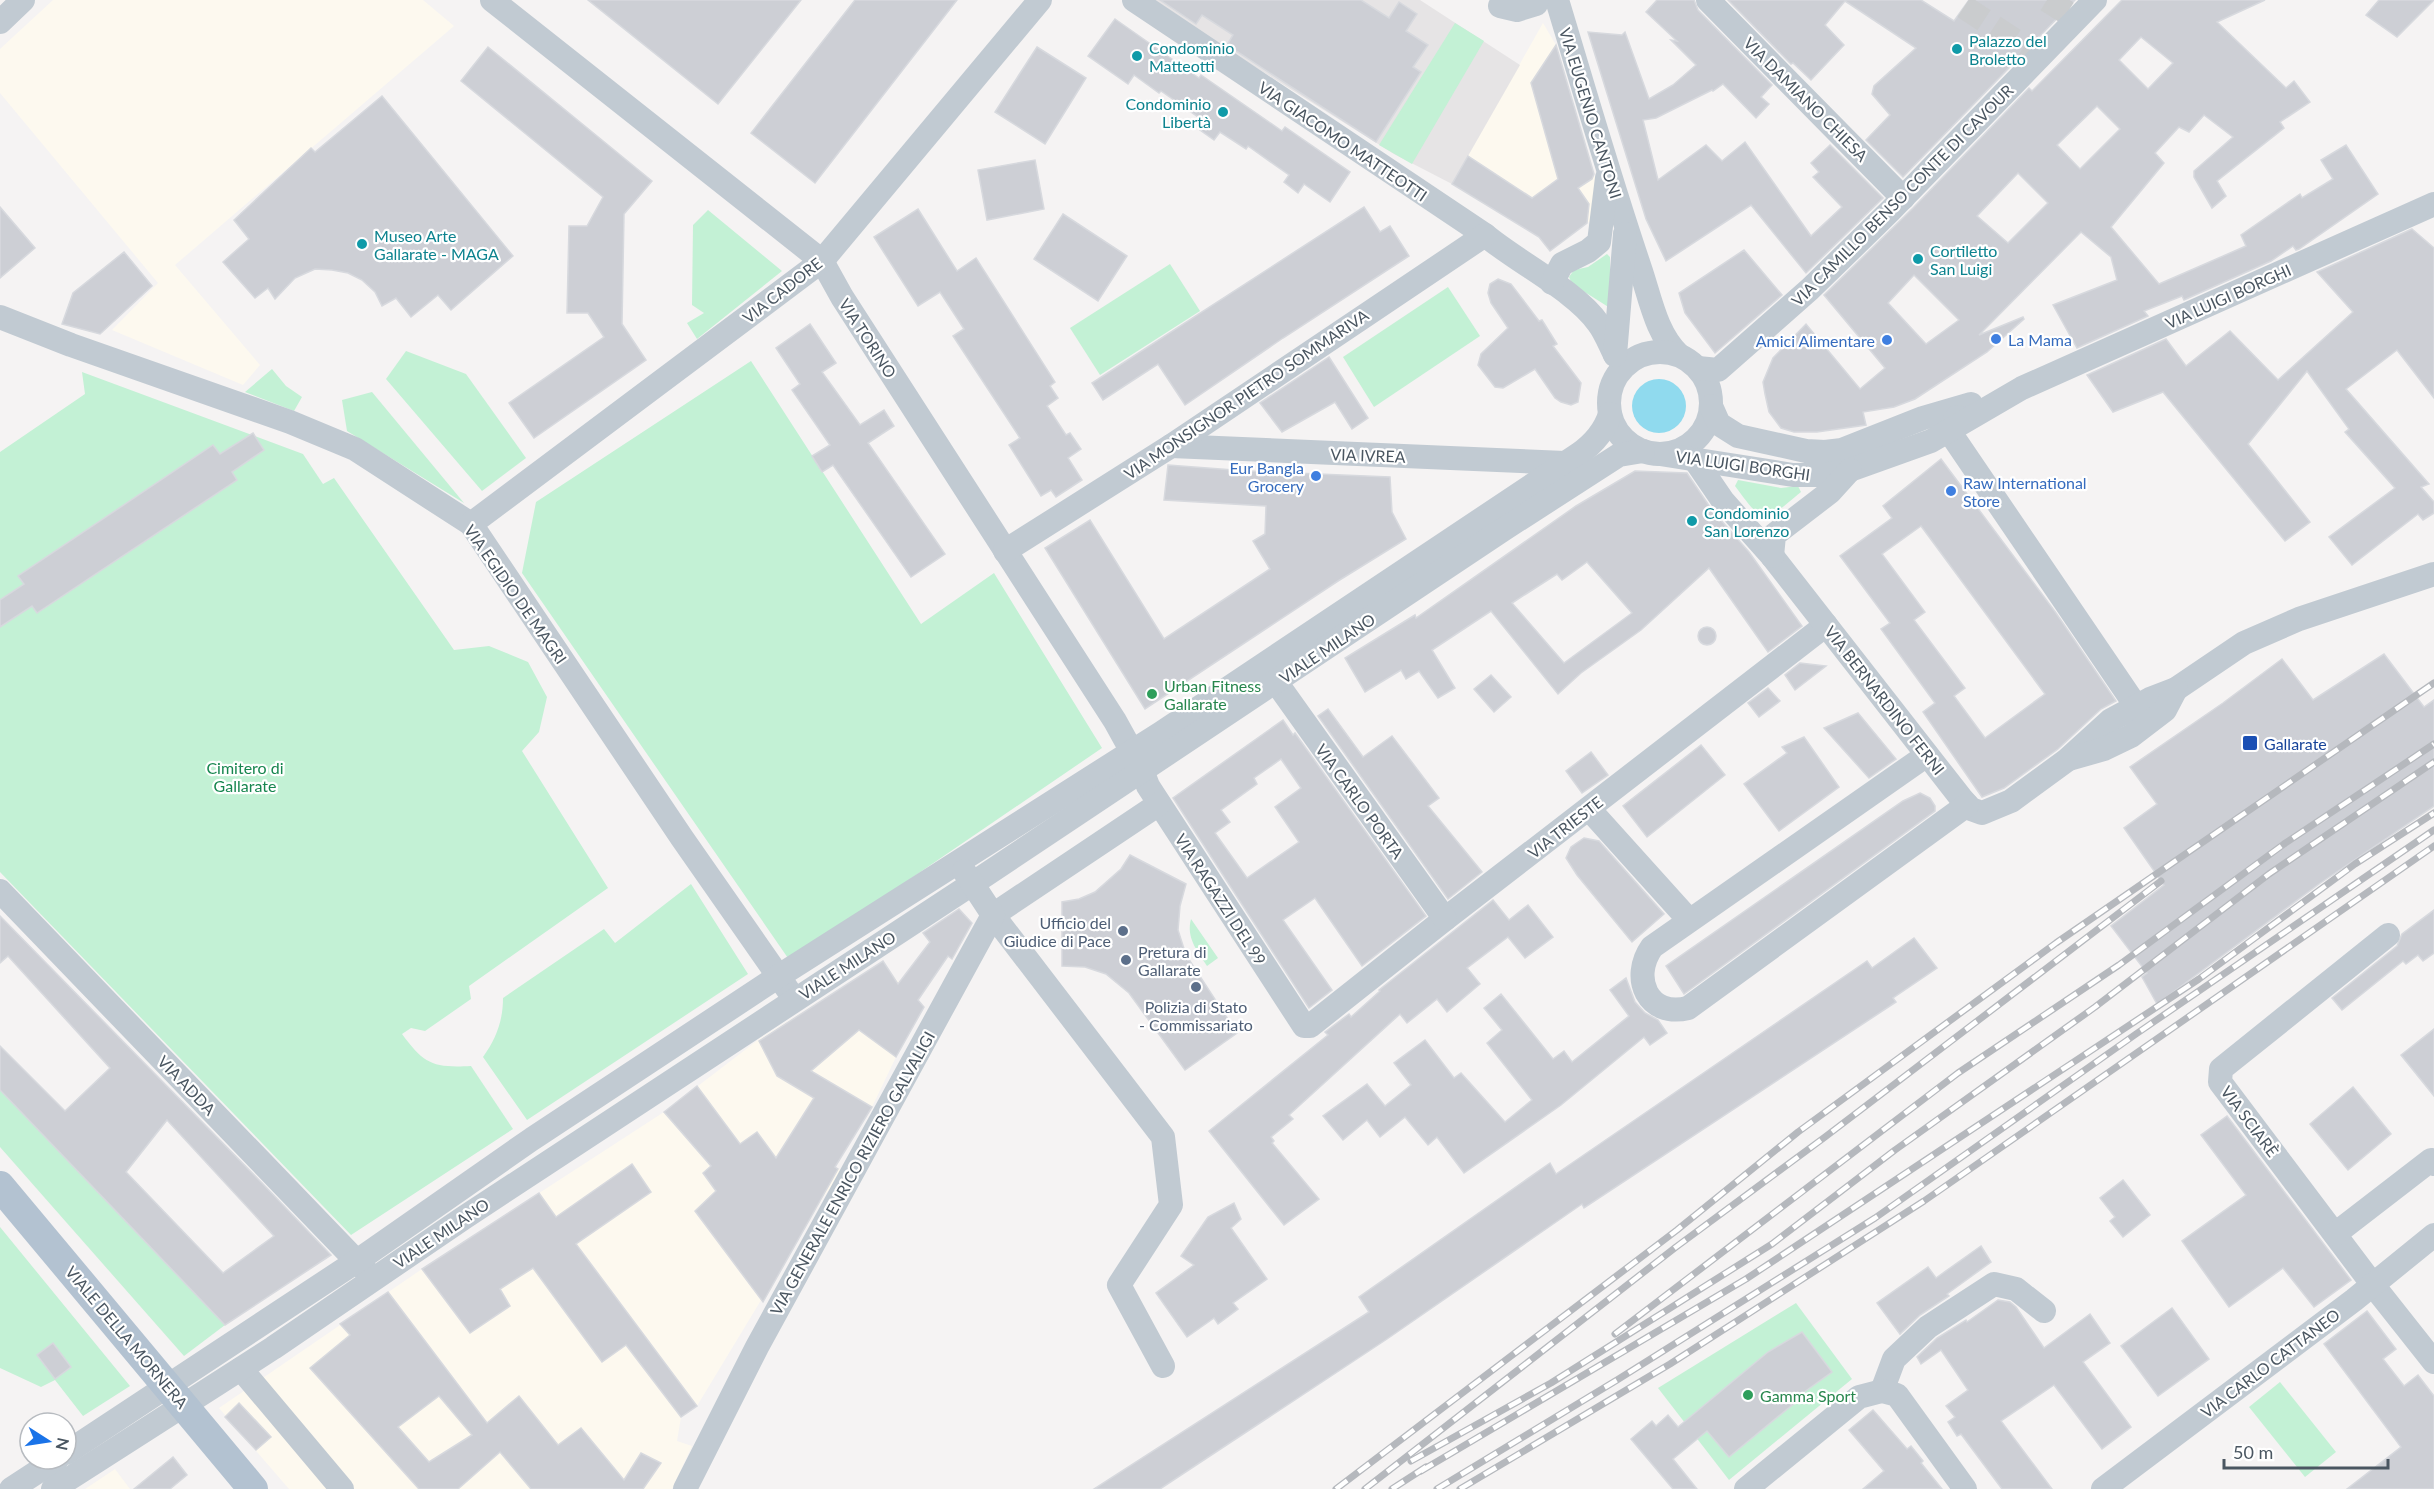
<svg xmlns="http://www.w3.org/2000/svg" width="2434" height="1489" font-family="Lato,sans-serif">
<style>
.commercial{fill:#fdf9ef}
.education{fill:#e6e4e5}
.green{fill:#c3f1d5;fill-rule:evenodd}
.water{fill:#90daee}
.building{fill:#cdcfd5;stroke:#d7d9de;stroke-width:1.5;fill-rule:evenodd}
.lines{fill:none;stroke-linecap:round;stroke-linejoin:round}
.minor-tunnel{stroke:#caccce;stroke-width:24;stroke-dasharray:24 12;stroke-linecap:butt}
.minor{stroke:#c1cad2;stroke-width:24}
.major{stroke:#b3c2d1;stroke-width:30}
.rail-casing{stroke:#b5b8bd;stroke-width:7}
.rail{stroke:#fff;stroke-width:4.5;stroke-dasharray:14;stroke-linecap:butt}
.culture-dot{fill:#0f9aa8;stroke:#fff;stroke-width:2}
.shop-dot{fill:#3f7fe0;stroke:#fff;stroke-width:2}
.leisure-dot{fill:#2e9e5b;stroke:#fff;stroke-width:2}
.transit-dot{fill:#1a4fb4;stroke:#fff;stroke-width:2}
.service-dot{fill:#5c6f8a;stroke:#fff;stroke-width:2}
.labels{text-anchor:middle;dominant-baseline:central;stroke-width:4.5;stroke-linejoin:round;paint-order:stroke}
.culture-label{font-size:16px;fill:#0d838f;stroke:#fff;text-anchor:start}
.street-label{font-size:16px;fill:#4a5661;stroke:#fff}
.shop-label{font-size:16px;fill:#366cbe;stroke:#fff;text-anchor:start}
.leisure-label{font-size:16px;fill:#27864d;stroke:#fff;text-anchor:start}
.transit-label{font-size:16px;fill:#164399;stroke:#fff;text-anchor:start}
.park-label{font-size:16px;fill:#17864f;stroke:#fff}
.service-label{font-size:16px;fill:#4e5e75;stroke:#fff;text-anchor:end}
</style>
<rect width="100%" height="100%" fill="#f5f3f3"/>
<g class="commercial">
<path d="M53,0H423L454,26L175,265L260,365L243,385L112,330L158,283L0,93V49Z"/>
<path d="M1543,23L1556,45L1595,178L1598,215L1550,251L1532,227L1529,230L1452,184Z"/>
<path d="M883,961L892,975L924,1007L896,1057L872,1107L835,1167L844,1172L824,1196L697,1406L681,1417L677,1441L692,1446L672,1489H289L219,1408L422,1269L664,1112L758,1040Z"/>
<path d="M115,1469L130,1489H85Z"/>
</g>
<path class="education" d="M1155,0H1420L1520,65L1452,184L1394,154L1225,48Z"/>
<g class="green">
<path d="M1455,23L1484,41L1412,164L1379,145Z"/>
<path d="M708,210L782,271L697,339L687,323L704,313L692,305L693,225Z"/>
<path d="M1607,254L1610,257V308L1572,284L1569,277L1574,270L1588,267Z"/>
<path d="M1170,264L1200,311L1100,375L1070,328Z"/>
<path d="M1448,287L1480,336L1374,407L1343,357Z"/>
<path d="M406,351L466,374L526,458L482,491L386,379Z"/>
<path d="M751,361L921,624L994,573L1102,748L790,961L522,573L536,502Z"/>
<path d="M272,369L286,386L302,397L294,411L245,392Z"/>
<path d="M82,372L303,454L323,484L334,478L454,650L489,646L528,662L547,697L539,732L522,751L608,888L469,986L471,999L425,1031L411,1028L402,1034C424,1064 433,1068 471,1066L513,1129L351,1235L0,872V452L85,394Z"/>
<path d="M372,392L464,503L347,431L342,400Z"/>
<path d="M1738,480L1781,488L1798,486L1801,492C1763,523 1766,528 1735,486Z"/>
<path d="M691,884L748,974L527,1120L483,1057C496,1039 503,1021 503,998L604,929L615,943Z"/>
<path d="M1191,919L1218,958L1207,966C1197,950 1186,938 1191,919Z"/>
<path d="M0,1090L225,1325L184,1356L0,1147Z"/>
<path d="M0,1227L130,1386L83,1416L55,1380L41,1387L0,1368ZM53,1344L71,1367L55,1379L38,1356Z"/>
<path d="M1796,1303L1852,1379L1729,1480L1658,1388Z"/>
<path d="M2280,1382L2336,1452L2305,1477L2249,1407Z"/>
</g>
<circle class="water" cx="1659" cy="406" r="27"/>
<g class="building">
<path d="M588,0H801L718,104Z"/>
<path d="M855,0H957L815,183L751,133Z"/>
<path d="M1160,0H1361L1389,18L1399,2L1417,14L1406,31L1428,45L1413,67L1421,72L1376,142L1227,45L1233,35L1202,15L1196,24Z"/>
<path d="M1657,0H1694L1698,10L1772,85L1761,97L1769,104L1756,118L1723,84L1713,91L1712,90L1656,118L1643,120L1658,180L1706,145L1722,161L1745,142L1811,236L1842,207L1813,177L1819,172L1811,163L1830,145L1883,198L1806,273L1751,205L1666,261L1646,219L1588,32L1622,35L1625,32L1649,99L1673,85L1696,65L1671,40L1677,41L1646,12Z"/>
<path d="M1728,0H1921L1954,21L1969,0H2075L1903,177L1866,140L1890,115L1872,94L1874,86L1916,48L1845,1L1825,25L1844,45L1811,80L1793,63L1791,64Z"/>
<path d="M2122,0H2265L2217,22L2286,88L2294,81L2310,102L2280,122L2284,128L2217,181L2226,196L2212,208L2194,177V171L2233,137L2204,115L2189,132L2179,127L2155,153L2164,163L2111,227L2159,284L2246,246L2241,235L2300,194L2302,198L2333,179L2321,160L2346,145L2378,194L2299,249L2296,250L2293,246L2271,261L2184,300L2182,296L2144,311L2148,316L2077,348L2053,305L2117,280L2111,257L2081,232L1979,335L2023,317L2024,319L1987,352L1915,399L1894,407L1863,412L1866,425L1817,432H1794L1781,428L1769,412L1765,394L1763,382L1773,358L1806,324L1860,389L1885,368L1824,295L1913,208L2029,88L2032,91ZM2141,37L2173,63L2148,89L2119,60ZM2097,106L2120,129L2080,169L2057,145ZM2018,173L2048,203L2008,243L1977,216ZM1914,275L1959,320L1926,344L1888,303Z"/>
<path d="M2379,0H2434L2397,37L2366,15Z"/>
<path d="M1115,19L1199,78L1201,75L1282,131L1285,127L1350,172L1330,202L1304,184L1298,193L1284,182L1289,175L1248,146L1246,149L1220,132L1214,140L1200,130L1205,122L1161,91L1159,93L1134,75L1128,84L1088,56Z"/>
<path d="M1556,45L1594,174L1592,179L1578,188L1589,204L1587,223L1550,251L1539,237L1452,184L1468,156L1532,198L1558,179L1531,83Z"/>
<path d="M488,47L652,181L624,214L622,324L646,360L534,438L509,403L604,337L588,313H567L569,226H587L603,197L461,81Z"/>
<path d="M1037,47L1086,78L1045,144L995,112Z"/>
<path d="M382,96L513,256L451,310L438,295L411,317L396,298L382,306L375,292L362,280L348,273L332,270L315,269L295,278L275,299L268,288L255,298L223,262L249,239L234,220L311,148L315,152Z"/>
<path d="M1035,160L1044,209L987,220L978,170Z"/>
<path d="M0,207L35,248L0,278Z"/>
<path d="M1364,207L1380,232L1390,226L1409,256L1283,338L1185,405L1158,364L1103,400L1092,383Z"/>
<path d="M918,209L957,271L976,258L1055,382L1050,386L1058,398L1047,406L1066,435L1070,433L1081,449L1068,458L1082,480L1056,497L1051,490L1041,496L1009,445L1020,438L953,336L964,329L940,292L918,306L874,237Z"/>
<path d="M1063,214L1127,256L1098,301L1034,259Z"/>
<path d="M2412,229L2434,248V398L2397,350L2346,389L2429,484L2421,487L2434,502V513L2423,520L2418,514L2352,565L2329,537L2395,488L2345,432L2349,429L2307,371L2248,444L2310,522L2285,541L2163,392L2113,412L2087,375L2166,339L2186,366L2230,331L2278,380L2353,312L2317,272Z"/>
<path d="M1744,250L1782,295L1715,353L1685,313L1679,293Z"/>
<path d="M124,252L152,286L100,334L62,324L73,293Z"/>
<path d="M1498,279L1511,284L1539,321L1542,320L1557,344L1553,346L1581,383L1578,402L1571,405L1561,402L1555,398L1535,369L1503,388L1495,387L1478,365L1481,354L1508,328L1491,303L1488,293L1490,284Z"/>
<path d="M810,324L836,363L822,372L860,425L884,410L894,426L868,443L945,554L911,577L833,465L822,472L812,456L830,445L792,390L800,384L776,348Z"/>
<path d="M1329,357L1368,418L1352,429L1335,402L1282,432L1260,403Z"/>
<path d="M253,433L264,450L232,472L237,480L37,613L32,606L0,627V600L24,584L18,576L213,445L220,454Z"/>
<path d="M1941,459L2056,613L2116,701L2101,709L2058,749L2004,788L1982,797L1923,712L1935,703L1881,629L1890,623L1840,556L1892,518L1883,506ZM1921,526L2045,694L1985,738L1954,696L1965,688L1914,620L1925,612L1882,554Z"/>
<path d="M1168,465L1247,471L1390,477L1392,512L1406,539L1338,581L1145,709L1045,548L1090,520L1164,639L1270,569L1253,541L1265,534L1266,506L1164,500Z"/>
<path d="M1635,471L1687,473L1712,510L1749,552L1802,626L1768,652L1709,568L1641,630L1581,673L1558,694L1491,611L1432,650L1455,688L1438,698L1419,671L1406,679L1401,670L1365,692L1345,658L1415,615L1416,618L1576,506ZM1587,562L1632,613L1564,663L1512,603L1557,574L1562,580Z"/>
<circle cx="1707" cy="636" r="9"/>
<path d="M2384,654L2424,707L2434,700V806L2319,884L2157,1004L2142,977L2147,973L2111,926L2164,885L2124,828L2157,804L2130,767L2223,703L2282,659L2313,700Z"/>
<path d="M1800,663L1826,666L1795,690L1785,675Z"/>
<path d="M1491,675L1511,697L1494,712L1474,689Z"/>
<path d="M1768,688L1780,701L1759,717L1748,703Z"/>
<path d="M1328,709L1363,757L1392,736L1439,798L1428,806L1482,872L1448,899L1318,716Z"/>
<path d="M1858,713L1896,759L1869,778L1824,728Z"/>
<path d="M1283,720L1293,735L1295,733L1426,916L1362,966L1315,898L1283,920L1332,990L1309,1008L1173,798ZM1281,759L1301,788L1275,807L1299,842L1247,878L1215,833L1230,822L1221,810L1257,784L1254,778Z"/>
<path d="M1804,737L1839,787L1779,831L1744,784L1787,753L1782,747Z"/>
<path d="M1701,745L1725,775L1647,837L1623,806Z"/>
<path d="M1591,752L1608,775L1582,793L1566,771Z"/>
<path d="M1920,793L1930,798L1935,806V811L1684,994L1666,966L1903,801Z"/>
<path d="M1584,838L1599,841L1664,914L1632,942L1577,875L1566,858L1571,847Z"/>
<path d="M1130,855L1186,884L1180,906L1178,930L1186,955L1237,1033L1185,1070L1129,993L1106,974L1085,967L1062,966V902L1079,899L1095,892L1121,869Z"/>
<path d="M1493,900L1509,920L1528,905L1553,937L1525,958L1508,937L1467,968L1480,984L1447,1012L1437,999L1407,1023L1400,1014L1289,1115L1293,1119L1271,1137L1274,1141L1272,1143L1319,1199L1284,1225L1209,1131L1328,1035L1325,1032L1349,1014L1351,1017L1380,991L1379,990Z"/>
<path d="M959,909L972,923L952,959L948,956L918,1000L924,1007L896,1057L859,1030L811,1071L872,1107L835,1167L838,1169L763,1302L695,1211L716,1191L703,1173L711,1166L664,1112L697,1086L740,1144L757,1132L776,1158L814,1098L777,1076L759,1041L883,961L898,984L930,942L923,933Z"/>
<path d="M2434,910V953L2423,961L2418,955L2406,964L2403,961L2342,1010L2332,998L2397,946L2402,934Z"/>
<path d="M0,916L263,1184L331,1255L225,1325L0,1090V1046L65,1111L110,1068L8,956L0,963ZM167,1120L274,1236L223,1273L126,1172Z"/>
<path d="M1914,938L1937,968L1893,998L1896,1002L1584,1208L1582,1204L1387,1339L1160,1489H1094L1369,1312L1359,1297L1550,1163L1556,1174L1867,961L1872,968Z"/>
<path d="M1626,978L1635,1002L1645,1013L1658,1020L1667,1033L1650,1045L1644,1037L1561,1105L1464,1173L1437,1137L1428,1145L1405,1117L1380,1137L1367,1120L1343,1140L1323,1116L1367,1084L1385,1106L1411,1085L1394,1063L1425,1040L1454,1078L1461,1073L1505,1122L1532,1100L1487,1043L1502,1030L1484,1008L1501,994L1553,1059L1564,1051L1572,1062L1629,1016L1610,990Z"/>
<path d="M2434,1029V1096L2401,1055Z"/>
<path d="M2353,1087L2391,1134L2348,1170L2310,1124Z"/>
<path d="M2227,1116L2351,1280L2314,1307L2283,1268L2229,1307L2182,1241L2246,1195L2201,1135Z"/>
<path d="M632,1164L651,1192L576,1244L697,1406L681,1417L626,1345L602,1362L533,1268L500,1289L510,1306L470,1333L422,1269L539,1193L556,1217Z"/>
<path d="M2123,1180L2150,1215L2123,1237L2110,1221L2115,1217L2100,1198Z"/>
<path d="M1234,1203L1241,1219L1231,1228L1267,1279L1233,1303L1238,1309L1218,1324L1214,1318L1187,1337L1156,1293L1194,1265L1181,1256L1208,1217Z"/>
<path d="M1981,1246L1991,1262L1947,1294L1949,1296L1920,1315L1900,1334L1877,1303L1928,1267L1936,1278Z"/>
<path d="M388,1292L487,1423L519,1396L558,1445L581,1428L624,1480L641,1453L661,1463L643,1489H531L500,1452L458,1489H419L310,1368L350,1335L340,1324ZM439,1396L472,1435L429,1462L398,1427Z"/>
<path d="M1998,1300L2010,1302L2016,1307L2044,1348L2090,1314L2110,1343L2083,1362L2131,1427L2102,1449L2054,1385L2001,1421L2052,1489H2002L1961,1434L1957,1436L1948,1422L1955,1417L1946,1406L1968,1390L1941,1350L1921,1364L1917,1357L1937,1338L1966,1320L1967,1322Z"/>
<path d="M2172,1308L2209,1359L2158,1396L2121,1346Z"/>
<path d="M2367,1311L2396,1349L2383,1359L2404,1386L2418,1375L2434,1396V1489H2347L2401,1447L2324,1344Z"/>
<path d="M1802,1332L1832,1372L1800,1395L1802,1397L1729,1457L1707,1431L1673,1459L1697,1489H1673L1631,1439L1652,1421L1656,1426L1668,1415L1678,1427L1768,1352Z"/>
<path d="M53,1343L71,1367L55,1379L37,1355Z"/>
<path d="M239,1403L271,1437L256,1450L225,1417Z"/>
<path d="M1873,1410L1907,1449L1911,1446L1923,1461L1921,1463L1942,1489H1863L1884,1471L1849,1430Z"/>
<path d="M173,1457L187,1475L170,1489H134Z"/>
</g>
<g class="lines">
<g class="minor-tunnel">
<path d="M2047,0L2077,19"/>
<path d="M1964,7L2040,57"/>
</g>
<g class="minor">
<path d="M492,0L822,261L842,297L1115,721L1142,770L1148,786L1304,1026H1310L1445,919L1826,625"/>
<path d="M1134,0L1485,235C1517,262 1576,291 1598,323C1605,332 1610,345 1615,355"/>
<path d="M1557,0C1584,89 1610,180 1640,268C1650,297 1656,334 1679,355"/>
<path d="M1708,0L1903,198"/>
<path d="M1500,6L1517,10L1536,4L1537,0"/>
<path d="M0,22L23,0"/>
<path d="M1552,283L1562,264L1588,251L1599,242L1607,178"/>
<path d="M0,317L71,345L290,422L355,449L471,524L682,838L788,990"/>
<circle cx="1660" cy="403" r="51"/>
<path d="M1615,355L1625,234"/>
<path d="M1698,368L1718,370L1810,289L1890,211L2095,0"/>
<path d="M1711,406L1719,424L1738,436L1806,451L1825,452L1842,450L1923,418L1971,404"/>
<path d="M1957,417L1949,431L2136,706"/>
<path d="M1171,446L1565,463"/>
<path d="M1660,454L1793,475H1823L1850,470L1931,441L2022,388L2434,204"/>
<path d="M1695,460L1723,501L1772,556L1961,798L1971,809L1982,813L2011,801L2067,760L2111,720L2150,699L2176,689L2244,643L2299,619L2434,574"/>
<path d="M471,524L822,261L1040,0"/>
<path d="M1005,551L1171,446L1485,235"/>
<path d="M1772,556L1774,535L1830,492L1850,470"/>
<path d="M1276,682L1445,919"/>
<path d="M1927,755L1652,947C1630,978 1648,1018 1688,1008L1967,805"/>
<path d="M2069,759L2104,749L2131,736L2165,710L2176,689"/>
<path d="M1159,804L993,915L1163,1137L1171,1205L1119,1285L1163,1366"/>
<path d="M1589,809L1689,920"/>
<path d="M0,891L368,1273"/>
<path d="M2388,935L2221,1069L2220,1082L2373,1285L2434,1362"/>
<path d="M2335,1234L2431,1160L2434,1164"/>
<path d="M241,1369L342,1489"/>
<path d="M1882,1391L1894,1359L1928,1327L1994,1284L2016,1289L2044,1311"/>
<path d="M66,1453L357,1261L532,1139L779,976L1161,733L1579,454C1593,444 1605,430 1610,414"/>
<path d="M11,1489L57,1459"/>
<path d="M53,1489L273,1348L465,1217L972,884L1504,529L1619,455L1643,451"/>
<path d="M685,1489L757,1347L993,915L964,871"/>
<path d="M1746,1489L1859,1397L1882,1391L1897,1395L1965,1489"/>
<path d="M2103,1489L2354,1300L2434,1235"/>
</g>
<path class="major" d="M0,1186L253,1489"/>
<defs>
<g id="rail">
<path d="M1615,1334L1958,1073L2119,965L2284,844L2434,744"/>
<path d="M1411,1461L1551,1383L1772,1244L1895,1150L2095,1007L2269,874L2434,762"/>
<path d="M1421,1471L1746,1279L2199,979L2355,864L2434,813"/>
<path d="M1336,1489L1677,1230L1798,1132L2056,943L2434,683"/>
<path d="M1365,1489L1676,1247L1825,1137L2161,881"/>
<path d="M1392,1489L1426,1467"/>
<path d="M1437,1489L1617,1380L1875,1218L2136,1034L2434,830"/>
<path d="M1460,1489L1670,1364L1924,1201L2434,846"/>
</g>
</defs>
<use href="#rail" class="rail-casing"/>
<use href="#rail" class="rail"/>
</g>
<g class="culture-dot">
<circle cx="1957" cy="49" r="6"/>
<circle cx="1137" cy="56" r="6"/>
<circle cx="1223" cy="112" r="6"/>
<circle cx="362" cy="244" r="6"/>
<circle cx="1918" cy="259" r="6"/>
<circle cx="1692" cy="521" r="6"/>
</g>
<g class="shop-dot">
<circle cx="1996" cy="339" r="6"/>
<circle cx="1887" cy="340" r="6"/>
<circle cx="1316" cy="476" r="6"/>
<circle cx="1951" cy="491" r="6"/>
</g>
<g class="leisure-dot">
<circle cx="1152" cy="694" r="6"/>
<circle cx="1748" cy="1395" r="6"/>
</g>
<rect class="transit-dot" x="2242" y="735" width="16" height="16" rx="3"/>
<g class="service-dot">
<circle cx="1123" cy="931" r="6"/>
<circle cx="1126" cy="960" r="6"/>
<circle cx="1196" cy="987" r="6"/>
</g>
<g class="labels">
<g class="culture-label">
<text x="1969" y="40">Palazzo del<tspan x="1969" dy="18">Broletto</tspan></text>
<text x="1149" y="47">Condominio<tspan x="1149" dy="18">Matteotti</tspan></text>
<text x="1211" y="103" text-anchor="end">Condominio<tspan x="1211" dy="18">Libertà</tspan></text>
<text x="374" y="235">Museo Arte<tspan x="374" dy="18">Gallarate - MAGA</tspan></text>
<text x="1930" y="250">Cortiletto<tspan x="1930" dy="18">San Luigi</tspan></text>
<text x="1704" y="512">Condominio<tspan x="1704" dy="18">San Lorenzo</tspan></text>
</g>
<g class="street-label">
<text transform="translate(1806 99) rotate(45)">VIA DAMIANO CHIESA</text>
<text transform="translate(1591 113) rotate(73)">VIA EUGENIO CANTONI</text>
<text transform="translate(1343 141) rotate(34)">VIA GIACOMO MATTEOTTI</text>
<text transform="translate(1902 195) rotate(-45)">VIA CAMILLO BENSO CONTE DI CAVOUR</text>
<text transform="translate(782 290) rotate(-38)">VIA CADORE</text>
<text transform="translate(2228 296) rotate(-24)">VIA LUIGI BORGHI</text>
<text transform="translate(868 338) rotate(57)">VIA TORINO</text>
<text transform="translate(1246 394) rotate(-34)">VIA MONSIGNOR PIETRO SOMMARIVA</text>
<text transform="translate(1368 455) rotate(2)">VIA IVREA</text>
<text transform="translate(1743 465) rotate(8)">VIA LUIGI BORGHI</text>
<text transform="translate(516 594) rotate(55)">VIA EGIDIO DE MAGRI</text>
<text transform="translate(1327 648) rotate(-34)">VIALE MILANO</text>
<text transform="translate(1885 700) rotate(52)">VIA BERNARDINO FERNI</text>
<text transform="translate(1360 801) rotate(54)">VIA CARLO PORTA</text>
<text transform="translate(1565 827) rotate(-38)">VIA TRIESTE</text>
<text transform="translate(1221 899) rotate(57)">VIA RAGAZZI DEL 99</text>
<text transform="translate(847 965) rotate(-33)">VIALE MILANO</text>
<text transform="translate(187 1085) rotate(46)">VIA ADDA</text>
<text transform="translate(2250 1121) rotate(53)">VIA SCIARÈ</text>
<text transform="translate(852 1173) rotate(-61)">VIA GENERALE ENRICO RIZIERO GALVALIGI</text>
<text transform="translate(441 1233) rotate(-34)">VIALE MILANO</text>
<text transform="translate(127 1337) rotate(50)">VIALE DELLA MORNERA</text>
<text transform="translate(2270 1363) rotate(-37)">VIA CARLO CATTANEO</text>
</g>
<g class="shop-label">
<text x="2008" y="339">La Mama</text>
<text x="1875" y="340" text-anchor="end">Amici Alimentare</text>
<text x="1304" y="467" text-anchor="end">Eur Bangla<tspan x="1304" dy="18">Grocery</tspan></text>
<text x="1963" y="482">Raw International<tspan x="1963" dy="18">Store</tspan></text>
</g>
<g class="leisure-label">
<text x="1164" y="685">Urban Fitness<tspan x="1164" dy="18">Gallarate</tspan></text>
<text x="1760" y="1395">Gamma Sport</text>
</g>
<g class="transit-label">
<text x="2264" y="743">Gallarate</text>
</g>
<g class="park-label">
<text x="245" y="767">Cimitero di<tspan x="245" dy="18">Gallarate</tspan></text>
</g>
<g class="service-label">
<text x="1111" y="922">Ufficio del<tspan x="1111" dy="18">Giudice di Pace</tspan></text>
<text x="1138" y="951" text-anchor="start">Pretura di<tspan x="1138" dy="18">Gallarate</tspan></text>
<text x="1196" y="1006" text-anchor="middle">Polizia di Stato<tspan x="1196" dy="18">- Commissariato</tspan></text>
</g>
</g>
<g transform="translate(48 1441) rotate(102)"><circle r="28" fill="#ffffff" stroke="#b7bbc0" stroke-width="1.5"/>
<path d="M0-4.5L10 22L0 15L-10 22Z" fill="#1a73e8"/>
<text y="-9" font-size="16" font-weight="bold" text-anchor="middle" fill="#4a5661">N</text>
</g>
<path d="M2224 1459v9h164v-9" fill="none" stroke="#4a5661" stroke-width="3"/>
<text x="2233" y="1459" font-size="18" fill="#4a5661" stroke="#ffffff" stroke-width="4.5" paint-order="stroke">50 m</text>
</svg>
